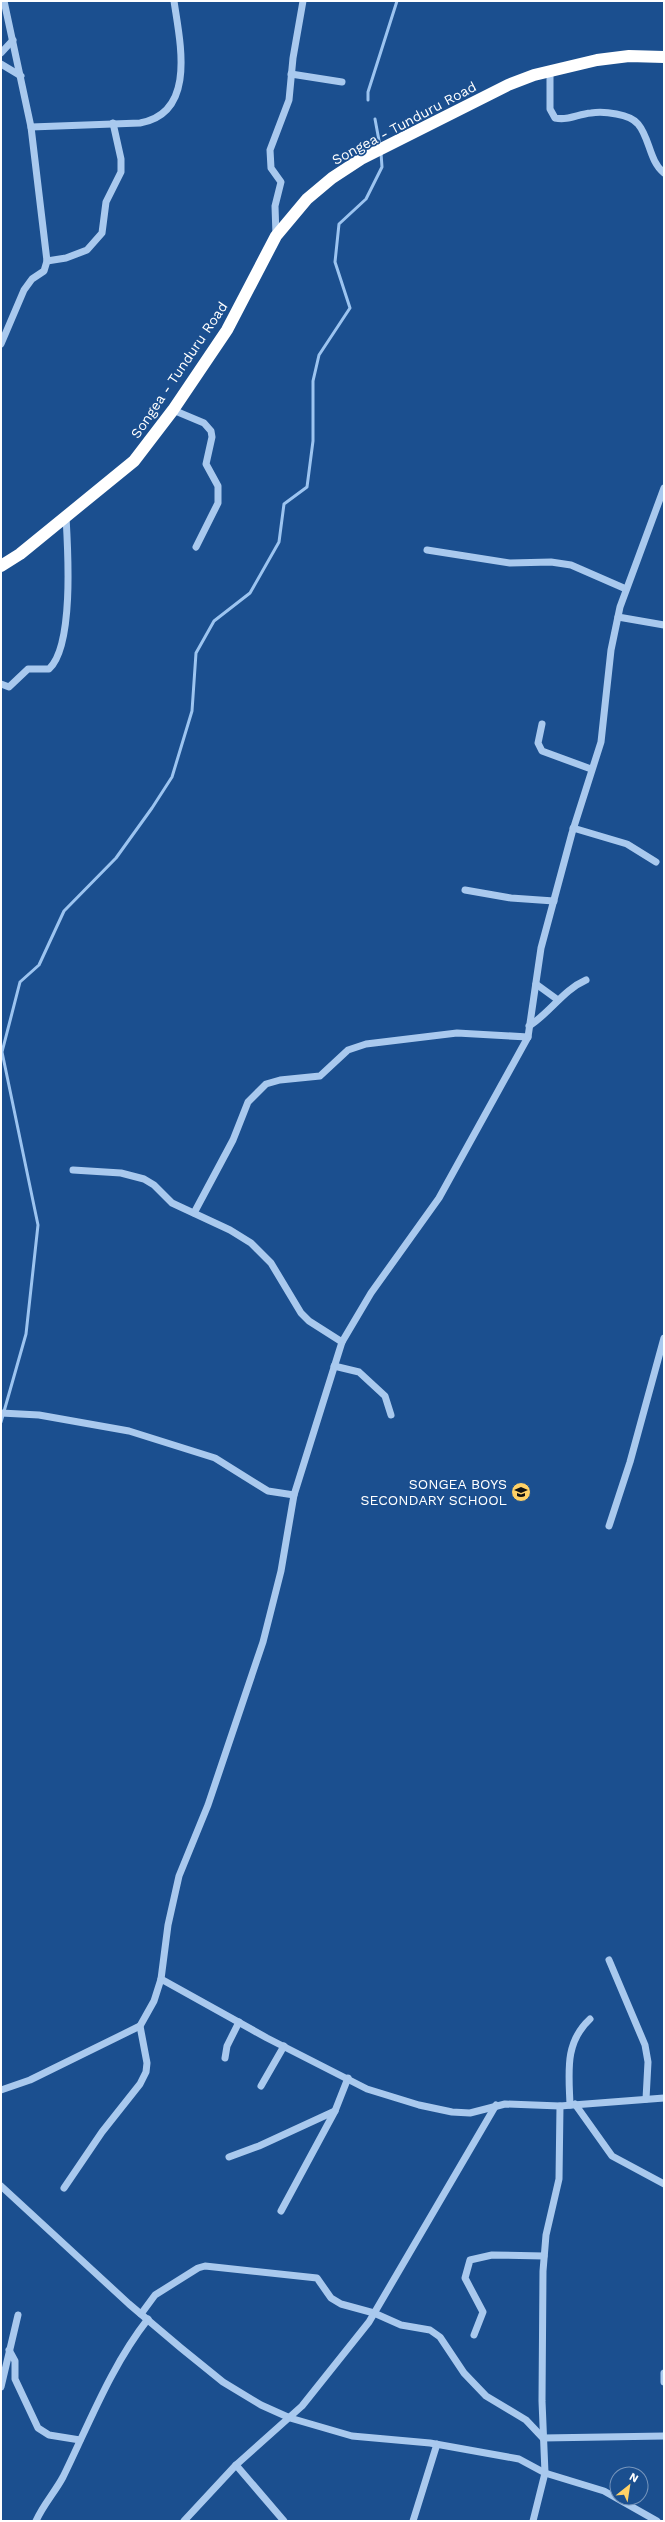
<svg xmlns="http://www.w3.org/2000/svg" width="665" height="2522" font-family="'Work Sans',sans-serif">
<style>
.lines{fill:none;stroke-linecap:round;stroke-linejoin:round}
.stream{stroke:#9cc4f0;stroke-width:3}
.minor{stroke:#a9c9ee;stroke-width:7}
.highway{stroke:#fff;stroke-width:12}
.labels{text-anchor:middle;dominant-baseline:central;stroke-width:3.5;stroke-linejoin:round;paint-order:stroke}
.street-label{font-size:14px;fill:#fff;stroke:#1b4f8f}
.poi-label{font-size:14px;fill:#fff;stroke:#1b4f8f;text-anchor:end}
</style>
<rect width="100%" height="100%" fill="#1b4f8f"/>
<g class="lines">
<g class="stream">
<path d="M368,100V92L397,1"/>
<path d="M375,119L380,146"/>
<path d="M1,1422L26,1334L38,1225L2,1052L20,982L39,965L64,911L116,858L152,808L172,777L192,711L196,653L214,621L250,593L279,542L284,504L307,487L313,441V381L319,355L350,308L335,262L339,224L366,199L382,167L381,153"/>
</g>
<g class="minor">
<path d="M1,53L13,40"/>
<path d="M1,64L21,76"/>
<path d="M550,71V109L555,118C568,121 578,114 591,113C604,111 630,114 638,124C650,138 649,161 664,173"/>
<path d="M291,74L342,82"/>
<path d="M31,127L140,123C197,113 180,42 174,1"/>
<path d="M276,236L275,206L281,182L271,168L270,150L289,100L293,58L303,1"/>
<path d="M47,261L66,258L87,250L102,233L106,202L121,172V159L113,123"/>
<path d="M1,344L24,290L32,279L44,271L47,261L31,127L4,1"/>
<path d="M173,410L204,423L211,431L212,437L206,464L218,486V503L196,547"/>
<path d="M427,550L510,563L551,562L571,565L626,589"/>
<path d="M618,617L664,625"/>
<path d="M1,684L9,687L28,669H49C74,646 68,551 66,517"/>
<path d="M542,724L538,743L542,751L591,769"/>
<path d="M573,828L627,844L656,862"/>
<path d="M465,890L511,898L554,901"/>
<path d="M536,984L558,1000"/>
<path d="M529,1026C550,1013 563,990 586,980"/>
<path d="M73,1170L121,1173L144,1179L154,1185L172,1203L230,1230L251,1243L271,1263L301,1313L309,1321L342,1342"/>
<path d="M194,1213L233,1140L248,1102L266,1084L280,1080L320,1076L348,1050L366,1044L457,1033L528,1037"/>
<path d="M334,1366L359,1372L385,1396L391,1415"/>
<path d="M1,1413L39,1415L129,1431L215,1458L268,1491L294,1495"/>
<path d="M609,1526L630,1462L664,1338"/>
<path d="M609,1960L645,2045L648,2062L646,2099"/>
<path d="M161,1979L267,2038L367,2089L419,2105L452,2112L470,2113L505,2104L560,2106L664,2098"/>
<path d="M225,2058L227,2046L239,2022"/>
<path d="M261,2086L284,2046"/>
<path d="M1,2090L30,2080L140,2026"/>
<path d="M575,2104L612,2156L664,2184"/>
<path d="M570,2105C569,2073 564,2043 590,2019"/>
<path d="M229,2157L259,2146L335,2111"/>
<path d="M1,2186L129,2304L181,2348L223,2382L261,2405L290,2418L352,2436L430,2443L519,2459L545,2473L604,2491L657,2521"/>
<path d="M64,2188L102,2132L140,2084L146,2072L147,2063L140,2026L154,2001L161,1979L168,1925L179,1876L208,1805L263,1642L281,1571L294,1495L342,1342L371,1293L439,1198L528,1037L541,948L572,833L601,742L611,650L620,607L664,488"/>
<path d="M281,2211L335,2111L348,2078"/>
<path d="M141,2314L155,2295L198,2268L205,2266L317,2278L331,2298L341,2304L374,2313L401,2325L430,2330L440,2337L464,2373L486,2396L526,2420L543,2438L664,2436"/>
<path d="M474,2335L483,2312L465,2278L470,2260L492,2255L544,2256"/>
<path d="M9,2350L15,2361V2379L38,2428L49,2435L80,2440"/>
<path d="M664,2373V2382"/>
<path d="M1,2387L18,2315"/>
<path d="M236,2465L284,2521"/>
<path d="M36,2521C43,2505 55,2492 63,2477C89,2424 111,2366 148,2319"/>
<path d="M184,2521L236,2465L302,2406L369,2322L496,2105"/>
<path d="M413,2521L437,2444"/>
<path d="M533,2521L545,2473L542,2401L543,2271L546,2235L559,2179L560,2106"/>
</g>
<path class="highway" d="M1,566L20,554L134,461L173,410L227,330L276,236L307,199L332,178L361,159L508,85L534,75L597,60L629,56L664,57"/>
</g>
<defs>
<symbol id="school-disc" viewBox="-11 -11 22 22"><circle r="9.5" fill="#ffd166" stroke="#1b4f8f"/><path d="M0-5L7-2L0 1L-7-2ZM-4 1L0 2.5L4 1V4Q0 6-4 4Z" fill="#111"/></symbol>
</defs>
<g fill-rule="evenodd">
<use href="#school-disc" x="510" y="1481" width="22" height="22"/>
</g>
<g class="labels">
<g class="street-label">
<text transform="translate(404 123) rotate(-28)">Songea - Tunduru Road</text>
<text transform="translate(179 370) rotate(-56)">Songea - Tunduru Road</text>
</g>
<g class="poi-label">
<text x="507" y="1484">SONGEA BOYS<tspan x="507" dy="16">SECONDARY SCHOOL</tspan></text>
</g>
</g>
<rect width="665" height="2522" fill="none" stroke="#ffffff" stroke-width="4"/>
<g transform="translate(629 2486) rotate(30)"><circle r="19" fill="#1b4f8f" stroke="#7695bc"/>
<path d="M0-3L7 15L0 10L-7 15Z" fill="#ffd166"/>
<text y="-6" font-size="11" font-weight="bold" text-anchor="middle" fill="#ffffff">N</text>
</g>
</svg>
